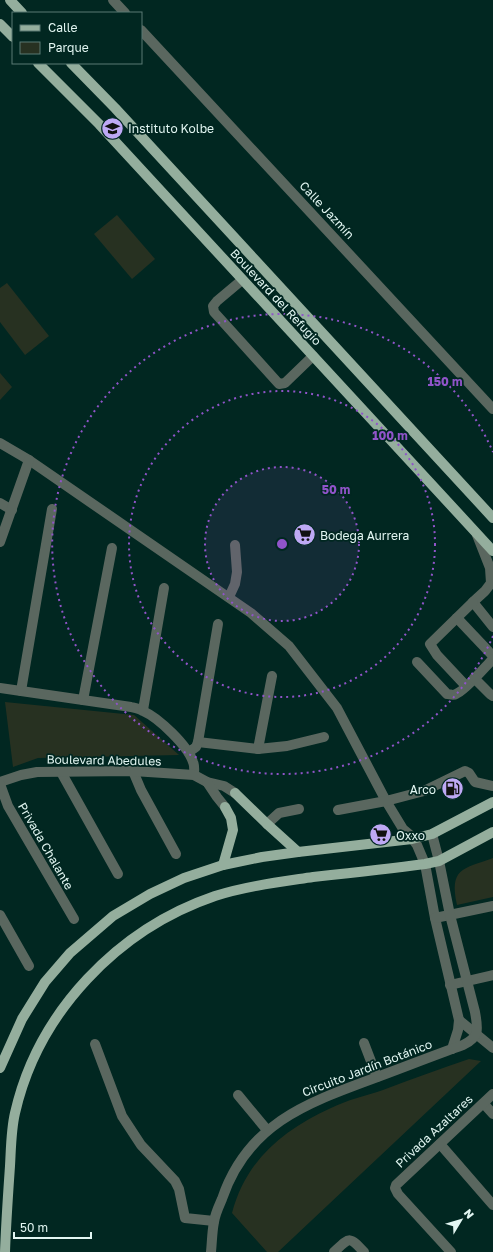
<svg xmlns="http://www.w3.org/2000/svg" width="493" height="1252" font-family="'Golos Text',sans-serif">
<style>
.green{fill:#273121}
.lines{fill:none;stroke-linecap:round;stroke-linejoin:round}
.minor{stroke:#5a675f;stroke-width:10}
.major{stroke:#94ae9d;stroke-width:10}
.ring{fill:none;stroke:#9054c9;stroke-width:2;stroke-dasharray:2 4}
.labels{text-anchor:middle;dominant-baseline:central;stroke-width:3.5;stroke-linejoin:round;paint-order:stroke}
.poi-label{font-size:12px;fill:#e2f6f2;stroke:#012721;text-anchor:start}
.street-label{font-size:12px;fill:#e2f6f2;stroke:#012721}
.centre{fill:#9054c9;stroke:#012721;stroke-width:2}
.ring-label{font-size:12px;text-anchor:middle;font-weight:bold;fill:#9054c9;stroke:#012721;stroke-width:3.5;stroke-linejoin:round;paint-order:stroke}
</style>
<rect width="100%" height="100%" fill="#012721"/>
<g class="green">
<path d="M117,215L155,259L132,279L94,234Z"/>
<path d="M7,283L49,336L25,355L0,322V288Z"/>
<path d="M0,373L12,387L0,400Z"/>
<path d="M5,702L134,715L179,755L38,758L13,767Z"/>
<path d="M493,858V897L457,905C449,868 463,869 493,858Z"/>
<path d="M469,1059L481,1061L278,1252H267L232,1213C246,1160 283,1130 331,1108C347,1100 365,1096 383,1090C411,1079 440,1069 469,1059Z"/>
</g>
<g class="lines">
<g class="minor">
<path d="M113,0L125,13"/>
<path d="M141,30L493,409"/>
<path d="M242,280L217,301L213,306L214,312L279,384L285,383L313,356"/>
<path d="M0,443L29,460L251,613L289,646L337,708L386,801L403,829L409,834L417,845L425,864L435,918L459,1020L458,1030L452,1049"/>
<path d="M0,503L12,510"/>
<path d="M477,535L490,568L491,583L485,591L473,602L493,627"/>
<path d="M0,542L29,460"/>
<path d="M229,597L235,584L237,572L235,545"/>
<path d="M457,618L493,656"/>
<path d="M417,662L447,694C450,694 453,696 456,694C465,691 485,667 493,659"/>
<path d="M474,678L490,694L493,696"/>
<path d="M466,686L437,655L430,644L473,602"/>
<path d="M0,688L21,691L131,707C135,708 140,709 143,711C159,718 188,746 193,762C195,766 194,771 194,775"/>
<path d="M21,691L52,509"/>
<path d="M83,700L112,548"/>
<path d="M143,710L164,588"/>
<path d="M198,742L258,749L287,746L324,737"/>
<path d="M258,749L272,676"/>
<path d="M189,752L196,747L198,742L218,624"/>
<path d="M133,771L141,790L176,854"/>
<path d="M61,772L118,874"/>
<path d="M0,782L21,775L37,772L133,771L194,775L207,782L224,786L235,793"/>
<path d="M207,782L217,797L225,807"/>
<path d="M0,784L8,806L74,919"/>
<path d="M338,810L386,801L424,791L465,771L469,773L475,782L493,786"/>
<path d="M267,824L279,813L299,809"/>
<path d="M0,915L29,966"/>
<path d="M435,918L493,906"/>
<path d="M450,985L493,975"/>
<path d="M459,1020L493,1048"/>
<path d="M364,1043L377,1077"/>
<path d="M95,1044L122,1116L141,1145L175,1181L179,1189L185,1218L214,1221"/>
<path d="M238,1095L267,1130"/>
<path d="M484,1104L493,1114"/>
<path d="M440,1144L493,1205"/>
<path d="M211,1252C212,1242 212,1232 214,1222C215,1214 219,1206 222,1199C247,1125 304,1104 372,1079C402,1068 432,1056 463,1045C480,1037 478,1029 475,1012L450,915L439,861L432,834"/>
<path d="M334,1252C350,1237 349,1236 364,1252"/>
<path d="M451,1252L398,1194L395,1188L396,1185L493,1094"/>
</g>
<g class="major">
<path d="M10,0L22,13"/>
<path d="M0,24L13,37"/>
<path d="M38,63L99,124L493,551"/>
<path d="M71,63L115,108L493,518"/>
<path d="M235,793L267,824L298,852"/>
<path d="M223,865L233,830L231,818L225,807"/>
<path d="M0,1068L22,1019L45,982L70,953L113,916L150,894L184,878L223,865L262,857L298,852L412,839L432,834L493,802"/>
<path d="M5,1252C6,1223 8,1195 10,1166C11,1149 11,1130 15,1113C38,1012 118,929 215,896C247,886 280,882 313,877C350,873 387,869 425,864L439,861L493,832"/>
</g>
</g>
<circle cx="282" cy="544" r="77" fill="#9054c9" fill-opacity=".12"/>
<g class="ring">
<circle cx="282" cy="544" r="77"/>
<circle cx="282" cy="544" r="153"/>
<path d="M493 636A230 230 0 1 1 493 452"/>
</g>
<defs>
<symbol id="university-disc" viewBox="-11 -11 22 22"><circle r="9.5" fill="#bea9f5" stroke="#012721"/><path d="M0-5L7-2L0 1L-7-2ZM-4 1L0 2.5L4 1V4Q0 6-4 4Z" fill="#111"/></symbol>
<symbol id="supermarket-disc" viewBox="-11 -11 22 22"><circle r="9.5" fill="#bea9f5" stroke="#012721"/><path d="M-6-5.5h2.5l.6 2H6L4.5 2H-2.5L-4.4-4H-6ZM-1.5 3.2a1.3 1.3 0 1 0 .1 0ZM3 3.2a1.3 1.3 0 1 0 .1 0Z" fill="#111"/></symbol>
<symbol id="fuel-disc" viewBox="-11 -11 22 22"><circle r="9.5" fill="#bea9f5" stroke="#012721"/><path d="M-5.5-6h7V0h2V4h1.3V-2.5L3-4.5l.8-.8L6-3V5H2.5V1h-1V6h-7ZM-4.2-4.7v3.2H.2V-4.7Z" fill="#111"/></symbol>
</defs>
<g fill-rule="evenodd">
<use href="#university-disc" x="100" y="116" width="25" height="25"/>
<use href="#supermarket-disc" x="292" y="522" width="25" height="25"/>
<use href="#fuel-disc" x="440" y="776" width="25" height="25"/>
<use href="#supermarket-disc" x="368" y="822" width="25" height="25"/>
</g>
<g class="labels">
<g class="poi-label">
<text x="128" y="128">Instituto Kolbe</text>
<text x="320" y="535">Bodega Aurrera</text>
<text x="436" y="789" text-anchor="end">Arco</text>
<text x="396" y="835">Oxxo</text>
</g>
<g class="street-label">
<text transform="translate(327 210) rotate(47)">Calle Jazmín</text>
<text transform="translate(276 297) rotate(47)">Boulevard del Refugio</text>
<text transform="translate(104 760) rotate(1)">Boulevard Abedules</text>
<text transform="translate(46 846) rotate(60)">Privada Chalante</text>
<text transform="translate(367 1068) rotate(-21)">Circuito Jardín Botánico</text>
<text transform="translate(434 1131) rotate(-43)">Privada Azaltares</text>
</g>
</g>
<circle cx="282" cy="544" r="6" class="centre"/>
<g class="ring-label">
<text x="445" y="386">150 m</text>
<text x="390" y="440">100 m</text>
<text x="336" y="494">50 m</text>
</g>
<rect x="12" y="12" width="130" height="52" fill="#012721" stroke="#5b7a75"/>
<rect x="20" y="25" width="20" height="6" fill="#94ae9d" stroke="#5b7a75"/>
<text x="48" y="32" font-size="12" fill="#e2f6f2">Calle</text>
<rect x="20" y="42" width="20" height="12" fill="#273121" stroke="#5b7a75"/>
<text x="48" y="52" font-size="12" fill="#e2f6f2">Parque</text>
<g transform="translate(461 1220) rotate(52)" stroke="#012721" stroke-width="3" paint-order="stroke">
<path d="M0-3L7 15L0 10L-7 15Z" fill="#e2f6f2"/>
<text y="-6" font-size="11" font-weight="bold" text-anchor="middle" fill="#e2f6f2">N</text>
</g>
<path d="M14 1232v6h77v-6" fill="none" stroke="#e2f6f2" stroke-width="2"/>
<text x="20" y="1232" font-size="12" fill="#e2f6f2" stroke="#012721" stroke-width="3" paint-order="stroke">50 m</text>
</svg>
